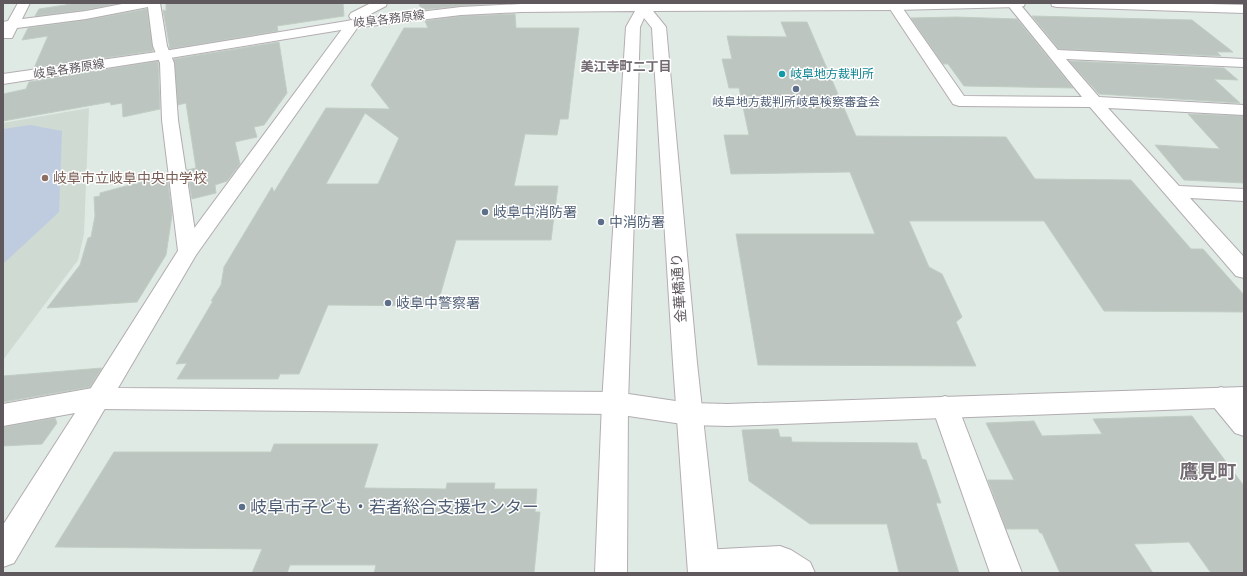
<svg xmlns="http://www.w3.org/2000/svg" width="1247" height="576" font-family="'Fira Sans Condensed','Noto Sans JP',sans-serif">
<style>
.education{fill:#cfdad3}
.green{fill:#bfcbdf}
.building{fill:#bdc5c0;stroke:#c0cec4;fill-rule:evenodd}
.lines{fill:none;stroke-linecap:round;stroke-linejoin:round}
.minor-casing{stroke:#b1acb0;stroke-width:2}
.tertiary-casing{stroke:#b1acb0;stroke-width:2}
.secondary-casing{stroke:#b4adb2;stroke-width:2}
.minor{fill:#fff;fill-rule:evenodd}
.tertiary{fill:#fff;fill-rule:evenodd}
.secondary{fill:#fff;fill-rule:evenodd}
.culture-dot{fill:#0f9aa8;stroke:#fff;stroke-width:1.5}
.service-dot{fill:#5c6f8a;stroke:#fff;stroke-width:1.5}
.education-dot{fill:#8d6e63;stroke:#fff;stroke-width:1.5}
.labels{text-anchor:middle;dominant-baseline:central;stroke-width:3;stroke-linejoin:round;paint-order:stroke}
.far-street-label{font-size:12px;fill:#5f595e;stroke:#fff}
.far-culture-label{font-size:12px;fill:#0d838f;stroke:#fff;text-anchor:start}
.far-service-label{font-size:12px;fill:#4e5e75;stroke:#fff}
.far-neighbourhood-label{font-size:13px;font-weight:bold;fill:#716a70;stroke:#fff}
.education-label{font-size:14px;fill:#785e54;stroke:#fff;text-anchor:start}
.service-label{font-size:14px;fill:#4e5e75;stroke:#fff;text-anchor:start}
.street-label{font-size:14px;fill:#5f595e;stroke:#fff}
.near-service-label{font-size:17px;fill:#4e5e75;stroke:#fff;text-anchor:start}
.near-quarter-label{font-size:19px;font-weight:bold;fill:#716a70;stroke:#fff}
</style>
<rect width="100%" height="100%" fill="#e0eae4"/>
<path class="education" d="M89,108L84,234L78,260L3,360V123Z"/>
<path class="green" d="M30,125L62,131L59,212L3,264V129Z"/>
<g class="building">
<path d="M78,3H119L86,10L35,16L39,9Z"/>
<path d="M166,3H343L344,16L277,26L278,31L170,49L163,10L166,11Z"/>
<path d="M419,3H511L461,6L421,10Z"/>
<path d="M147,9L153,51L34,68L48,36L22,40L28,28L86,20Z"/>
<path d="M515,14L516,28H579L568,119H560L557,135L525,134L514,186H558L551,240H456L437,306L328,305L299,374H280L278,379H177L187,363L176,364L213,301H211L221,285L224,267L272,187L274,192L326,108L390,109L371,85L404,28H428L425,21L461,16ZM365,113L399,138L378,184H326Z"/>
<path d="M1032,16L1192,20L1233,52H1217L1221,56L1059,49Z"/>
<path d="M956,17L1017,19L1073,88L964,86L948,64H943L911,18Z"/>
<path d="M781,22H807L856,136L1006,137L1035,179L1131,180L1191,249H1203L1244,295V312L1104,311L1044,221H909L929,267L942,274L962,317L956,322L976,366L758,365L736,234H875L850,172L731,174L724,135H749L739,88H729L722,59H732L727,36L787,37Z"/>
<path d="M279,42L287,93L264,125L254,127L257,137L235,142L240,164L227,181L215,185L216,193L192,199L187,170L196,168L186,103L178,105L174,59Z"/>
<path d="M158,61L160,109L123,117L122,103L111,105L110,102L3,121V94L26,89L29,82Z"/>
<path d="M1069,61L1224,68L1238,80L1214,79L1240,103L1099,94Z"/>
<path d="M1188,114L1244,116V183L1184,180L1155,145L1220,149Z"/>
<path d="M167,175L172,215L166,255L137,302L47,308L80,265L88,238L91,237L95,216L94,197L100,196V193Z"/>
<path d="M102,368L90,387L3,402V376Z"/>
<path d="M1192,416L1244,486V573H1211L1189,542L1134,544L1153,573H1060L1042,533H1040L1038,529H1006L988,480H1014L986,423L1034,421L1042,436L1102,434L1093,419Z"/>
<path d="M55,418L57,423L42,444L3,446V427Z"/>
<path d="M778,429L780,437H791L792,442L917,443L922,459L926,460L941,503H936L959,573H899L887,524H810L749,481L742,430Z"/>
<path d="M274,444H378L364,488L446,489L447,483H495L494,489H537L535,512H540L534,573H374L376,565H290L287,573H252L262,549L55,547L114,452H271Z"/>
</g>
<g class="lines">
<defs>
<g id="minor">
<path d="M18,3H30L22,19L86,11L127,3H160L167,46L174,63L178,120L198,251L195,256L188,258L181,256L178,251L162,120L160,63L153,46L148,7L86,19L17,28L12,38H3V22L8,21Z"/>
<path d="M371,3H387L386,6L361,19H351L349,16L351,13Z"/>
<path d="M891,3H899L964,96L1082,97L1006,3H1019L1058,50L1244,59V67L1066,59L1099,97L1244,105V115L1108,108L1179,186L1244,189V201L1190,198L1244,257V278L1236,276L1090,107L959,106L953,104L888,6Z"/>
<path d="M98,387L107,391L111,398L107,405L14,563L3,567V525L75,413L3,426V404Z"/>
<path d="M1221,387L1230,391L1244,406V436L1235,433L1212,405L1208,398L1212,391Z"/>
<path d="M945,396L954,399L958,407L1022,573H990L932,407L936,399Z"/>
<path d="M780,546L791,550L810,562L815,573H691L688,565L692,554L703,550Z"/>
</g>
<path id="tertiary" d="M353,20L358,21L360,24L196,255L118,388L615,392L689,403L728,404L1244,387V407L728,426L689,425L615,414L98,409L89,405L85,398L89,391L181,246L348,21Z"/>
<g id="secondary">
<path d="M733,3H1025L1024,6L1019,7L894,10L653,11L666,27L697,363L720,573H688L673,363L652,28L644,18L640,27L628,403L627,573H595L602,403L626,27L635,11L521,12L461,15L353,28L164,59L3,84V74L164,51L353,20L461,7L521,4Z"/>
<path d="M1051,3H1177L1244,5V13L1057,7L1052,6Z"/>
</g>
</defs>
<use href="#minor" class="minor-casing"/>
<use href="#tertiary" class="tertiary-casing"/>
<use href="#secondary" class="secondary-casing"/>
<use href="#minor" class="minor"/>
<use href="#tertiary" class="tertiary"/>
<use href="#secondary" class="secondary"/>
</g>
<circle class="culture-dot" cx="782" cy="74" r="4"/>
<g class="service-dot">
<circle cx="796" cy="89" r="4"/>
<circle cx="485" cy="212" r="4"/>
<circle cx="601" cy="222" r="4"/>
<circle cx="388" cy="303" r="4"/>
<circle cx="242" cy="507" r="4"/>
</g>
<circle class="education-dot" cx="45" cy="178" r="4"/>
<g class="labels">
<g class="far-street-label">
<text transform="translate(389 19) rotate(-7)">岐阜各務原線</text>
<text transform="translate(69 69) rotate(-9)">岐阜各務原線</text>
</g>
<g class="far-culture-label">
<text x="790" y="74">岐阜地方裁判所</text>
</g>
<g class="far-service-label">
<text x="796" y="102">岐阜地方裁判所岐阜検察審査会</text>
</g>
<g class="far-neighbourhood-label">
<text x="626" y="66">美江寺町二丁目</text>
</g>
<g class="education-label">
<text x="53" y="178">岐阜市立岐阜中央中学校</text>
</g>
<g class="service-label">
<text x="493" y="212">岐阜中消防署</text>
<text x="609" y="222">中消防署</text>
<text x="396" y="303">岐阜中警察署</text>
</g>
<g class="street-label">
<text transform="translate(679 288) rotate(-94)">金華橋通り</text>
</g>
<g class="near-service-label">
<text x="250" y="507">岐阜市子ども・若者総合支援センター</text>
</g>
<g class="near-quarter-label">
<text x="1208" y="471">鷹見町</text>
</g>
</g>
<rect width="1247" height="576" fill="none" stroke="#5f595e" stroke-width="8"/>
</svg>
